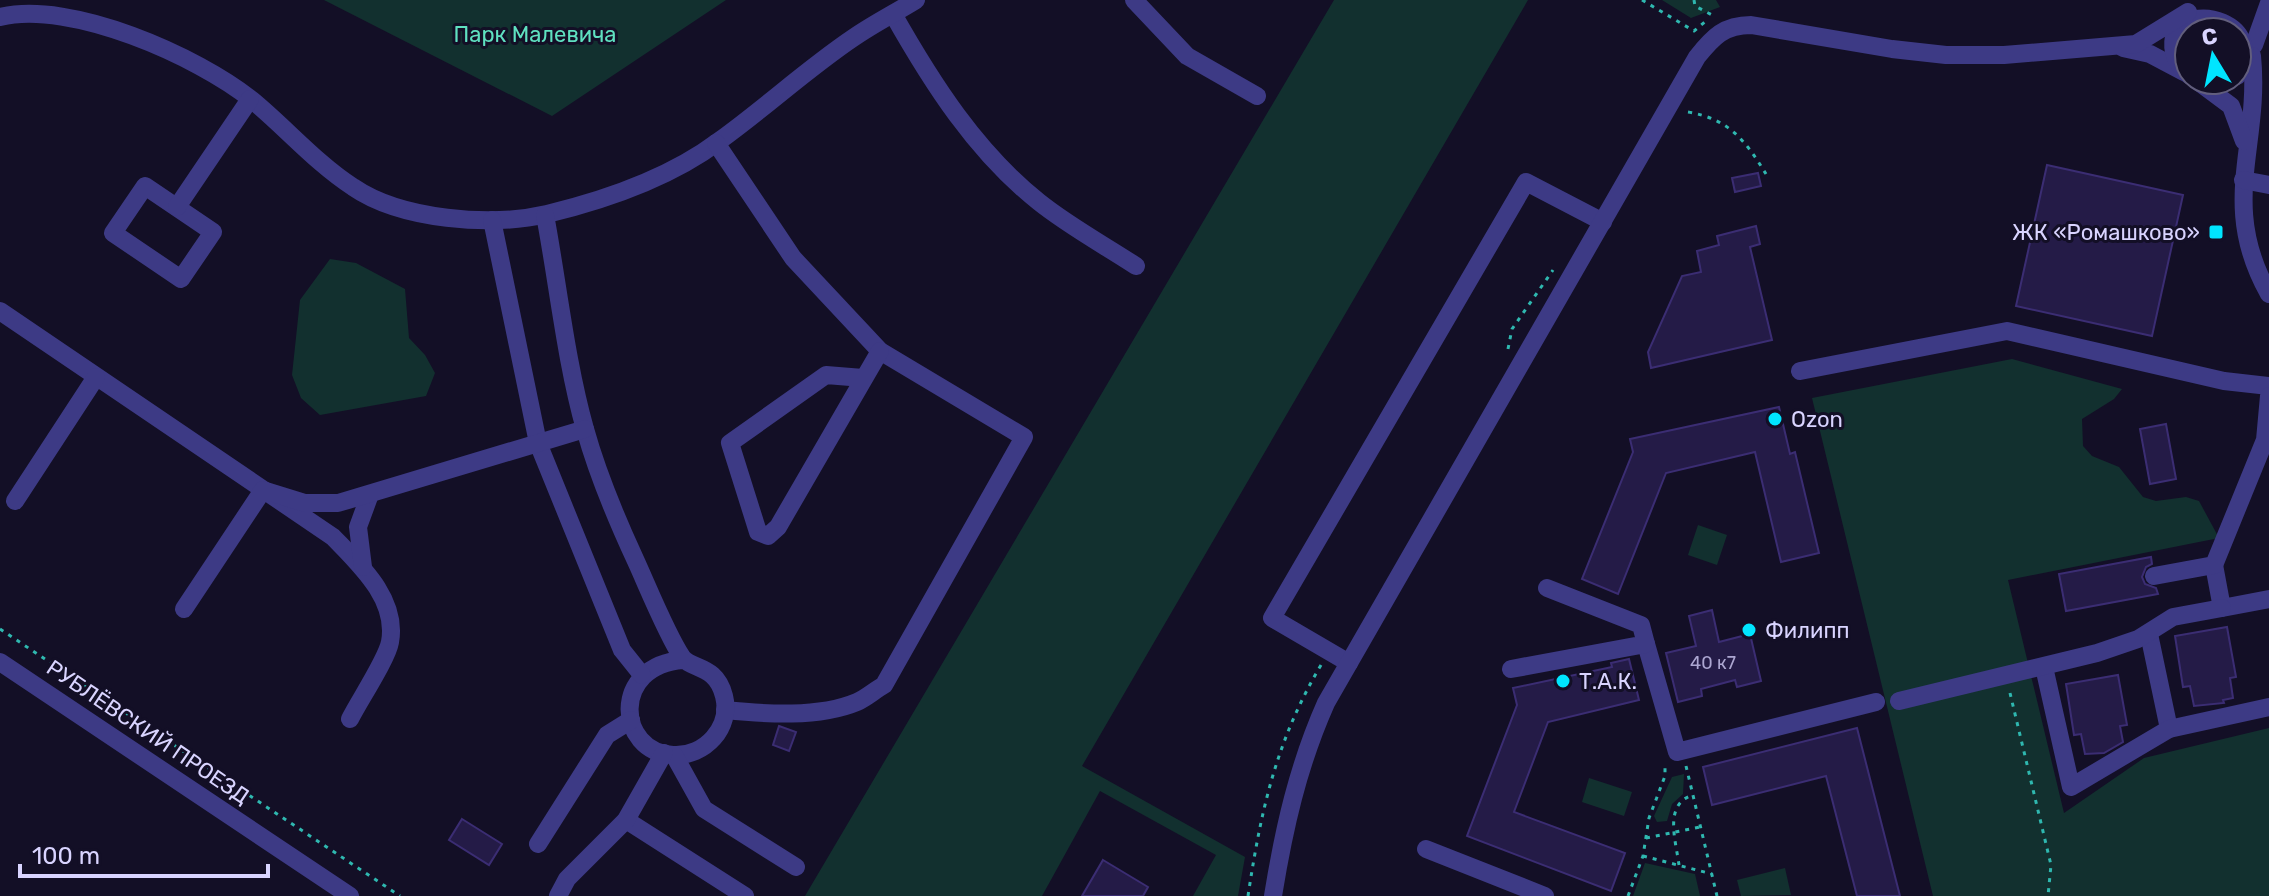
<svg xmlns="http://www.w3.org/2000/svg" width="2269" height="896" font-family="Rubik,sans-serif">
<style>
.green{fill:#12302f}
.building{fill:#241b47;stroke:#3b2d73;stroke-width:2}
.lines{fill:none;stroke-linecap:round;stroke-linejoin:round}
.path{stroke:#2fb8b0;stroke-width:3;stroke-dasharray:4 6;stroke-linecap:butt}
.minor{stroke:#3d3a85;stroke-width:18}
.poi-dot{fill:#00e5ff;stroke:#130f26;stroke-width:3}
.labels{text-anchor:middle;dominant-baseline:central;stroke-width:6;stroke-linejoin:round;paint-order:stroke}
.number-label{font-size:18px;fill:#aca6d1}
.park-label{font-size:22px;fill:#5fe0c0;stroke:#130f26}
.poi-label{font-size:22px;fill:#d9d4ff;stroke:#130f26;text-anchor:start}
.street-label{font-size:22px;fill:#d9d4ff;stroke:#130f26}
</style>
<rect width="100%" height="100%" fill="#130f26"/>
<g class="green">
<path d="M324,0H726L552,116Z"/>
<path d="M1334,0H1528L1082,766L1245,857L1238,896H1193L1216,855L1100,791L1042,896H805Z"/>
<path d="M1662,0H1716L1720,7L1691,18Z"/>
<path d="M330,259L356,263L405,289L409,338L425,355L435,373L426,396L320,415L301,398L292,375L300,300Z"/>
<path d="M2012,359L2122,389L2114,399L2082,419L2083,446L2092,456L2119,467L2143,497L2156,501L2186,497L2199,501L2219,538L2008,580L2064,813L2144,758L2269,728V896H1933L1812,398Z"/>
<path d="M1698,525L1727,535L1717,565L1688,555Z"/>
<path d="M1684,774L1683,794L1672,804L1667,821L1657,822L1654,816L1672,777Z"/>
<path d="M1589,778L1632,792L1624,816L1582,802Z"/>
<path d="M1645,863L1695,874L1700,896H1633Z"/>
<path d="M1785,868L1791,895L1741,896L1737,880Z"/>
</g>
<g class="building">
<path d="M2047,165L2183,195L2152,336L2016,306Z"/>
<path d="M1758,173L1761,186L1735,192L1732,178Z"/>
<path d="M1756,226L1760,244L1750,247L1772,340L1651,368L1648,352L1682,276L1701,272L1697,251L1719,245L1717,236Z"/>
<path d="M1779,407L1790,454L1795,452L1819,553L1781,562L1755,452L1666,473L1618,594L1582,579L1633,452L1630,439Z"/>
<path d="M2166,424L2176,479L2150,484L2140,429Z"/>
<path d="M2151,557L2152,564L2146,567L2142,577L2145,584L2156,588L2158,594L2066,611L2059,574Z"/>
<path d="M1712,610L1719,642L1750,634L1761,681L1737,687L1735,680L1701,689L1702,696L1678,702L1666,653L1696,646L1689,616Z"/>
<path d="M2227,627L2236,677L2230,678L2233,698L2223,700L2224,703L2194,706L2190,686L2183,687L2175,636Z"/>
<path d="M1629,659L1639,700L1548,722L1514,812L1625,853L1611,891L1467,836L1517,705L1513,688L1612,667L1611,663Z"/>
<path d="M2118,675L2127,725L2120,726L2123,742L2104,753L2085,754L2081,734L2074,735L2066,684Z"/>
<path d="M779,726L796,732L789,751L773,745Z"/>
<path d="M1857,728L1900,896H1857L1826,776L1712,805L1703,767Z"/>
<path d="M462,819L502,844L489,865L449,840Z"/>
<path d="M1103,860L1148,887L1143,896H1082Z"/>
</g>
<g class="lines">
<g class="path">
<path d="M1642,0L1694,31L1706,21"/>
<path d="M1694,0L1695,6L1716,17"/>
<path d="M1688,112C1729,119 1745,140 1766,174"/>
<path d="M1508,349L1512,329L1553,270"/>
<path d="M0,629L400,896"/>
<path d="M2010,693L2051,865L2048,896"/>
<path d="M1686,766L1717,896"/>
<path d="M1646,838L1700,827"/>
<path d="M1643,856L1712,874"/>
<path d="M1679,865C1676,841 1663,804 1693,795"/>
<path d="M1248,896C1261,810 1276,741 1321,665"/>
<path d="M1628,896L1643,856L1649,818L1665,776V763"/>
</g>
<g class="minor">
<path d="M1134,0L1187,56L1257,96"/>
<path d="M893,14C932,83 976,152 1039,202C1069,226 1104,245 1136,266"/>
<path d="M0,17C71,0 197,56 252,100C286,128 316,163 353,187C401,220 491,227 547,214C605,200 671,177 719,141C765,108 807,69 853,38C873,24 895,13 916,0"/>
<path d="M2254,45L2269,3"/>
<path d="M2123,48L2150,54L2184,72"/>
<path d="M2252,56C2261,146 2218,204 2269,294"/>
<path d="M2189,75C2177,65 2171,52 2174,36C2187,0 2269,23 2237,76"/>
<path d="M2196,80L2231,106L2244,141"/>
<path d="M716,143L793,258L880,351L1024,437L884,685C875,690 866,698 857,702C819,718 765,714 725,710"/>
<path d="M2243,180L2269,185"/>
<path d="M145,186L213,232L181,279L113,233Z"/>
<path d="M177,207L250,99"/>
<path d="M545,215C558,284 566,362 585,429C597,472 616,518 635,559C647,585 667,635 682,657C691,670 716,664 724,696C732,727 705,757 673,755C616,752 611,665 683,660"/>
<path d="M492,220L538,443L622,650L642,675"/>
<path d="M0,311L333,537C359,564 398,599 390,642C387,659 359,701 350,719"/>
<path d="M1800,371L2007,331L2224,381L2269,386"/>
<path d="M863,378L826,375L730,443L758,532L768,536L778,527L880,351"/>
<path d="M15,501L96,377"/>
<path d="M2214,565L2222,608L2269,599"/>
<path d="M363,567L358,527L369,497"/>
<path d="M2154,576L2214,565L2265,440L2269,396"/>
<path d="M184,609L263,490L305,503H338L585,429"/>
<path d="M2149,634L2169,729"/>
<path d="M1646,644L1677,752L1876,702"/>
<path d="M0,662L350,896"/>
<path d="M1349,663L1272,618L1526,182L1603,222"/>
<path d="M2044,667L2071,787L2169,729L2269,707"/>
<path d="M1511,669L1646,644L1641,625L1547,588"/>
<path d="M1899,701L2097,653L2138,639L2173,617L2222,608"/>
<path d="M674,755L704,809L796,867"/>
<path d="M626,820L745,896"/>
<path d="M538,844L607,735L631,720"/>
<path d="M1426,849L1545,896"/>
<path d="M558,896L567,879L626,820L664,753"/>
<path d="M1273,896C1284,828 1298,766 1326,703L1697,57C1713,37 1724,25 1751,25L1892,49L1946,55H2004L2136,44L2188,12"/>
</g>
</g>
<g class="poi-dot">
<rect x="2208" y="224" width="16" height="16" rx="4"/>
<circle cx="1775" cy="419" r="8"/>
<circle cx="1749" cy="630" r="8"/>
<circle cx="1563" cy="681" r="8"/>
</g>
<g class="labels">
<g class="number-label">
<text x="1713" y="663">40 к7</text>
</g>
<g class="park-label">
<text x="535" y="34">Парк Малевича</text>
</g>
<g class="poi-label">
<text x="2200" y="232" text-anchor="end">ЖК «Ромашково»</text>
<text x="1791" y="419">Ozon</text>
<text x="1765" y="630">Филипп</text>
<text x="1579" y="681">Т.А.К.</text>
</g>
<g class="street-label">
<text transform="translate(148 732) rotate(34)">РУБЛЁВСКИЙ ПРОЕЗД</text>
</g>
</g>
<g transform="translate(2213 56) rotate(350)"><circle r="38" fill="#130f26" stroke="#625e7d" stroke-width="2"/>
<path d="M0-6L14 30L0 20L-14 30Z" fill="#00e5ff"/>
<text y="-12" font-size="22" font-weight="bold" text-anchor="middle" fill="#d9d4ff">С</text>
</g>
<path d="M20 864v12h248v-12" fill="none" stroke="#d9d4ff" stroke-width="4"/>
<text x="32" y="864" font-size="24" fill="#d9d4ff" stroke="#130f26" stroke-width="6" paint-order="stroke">100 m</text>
</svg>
